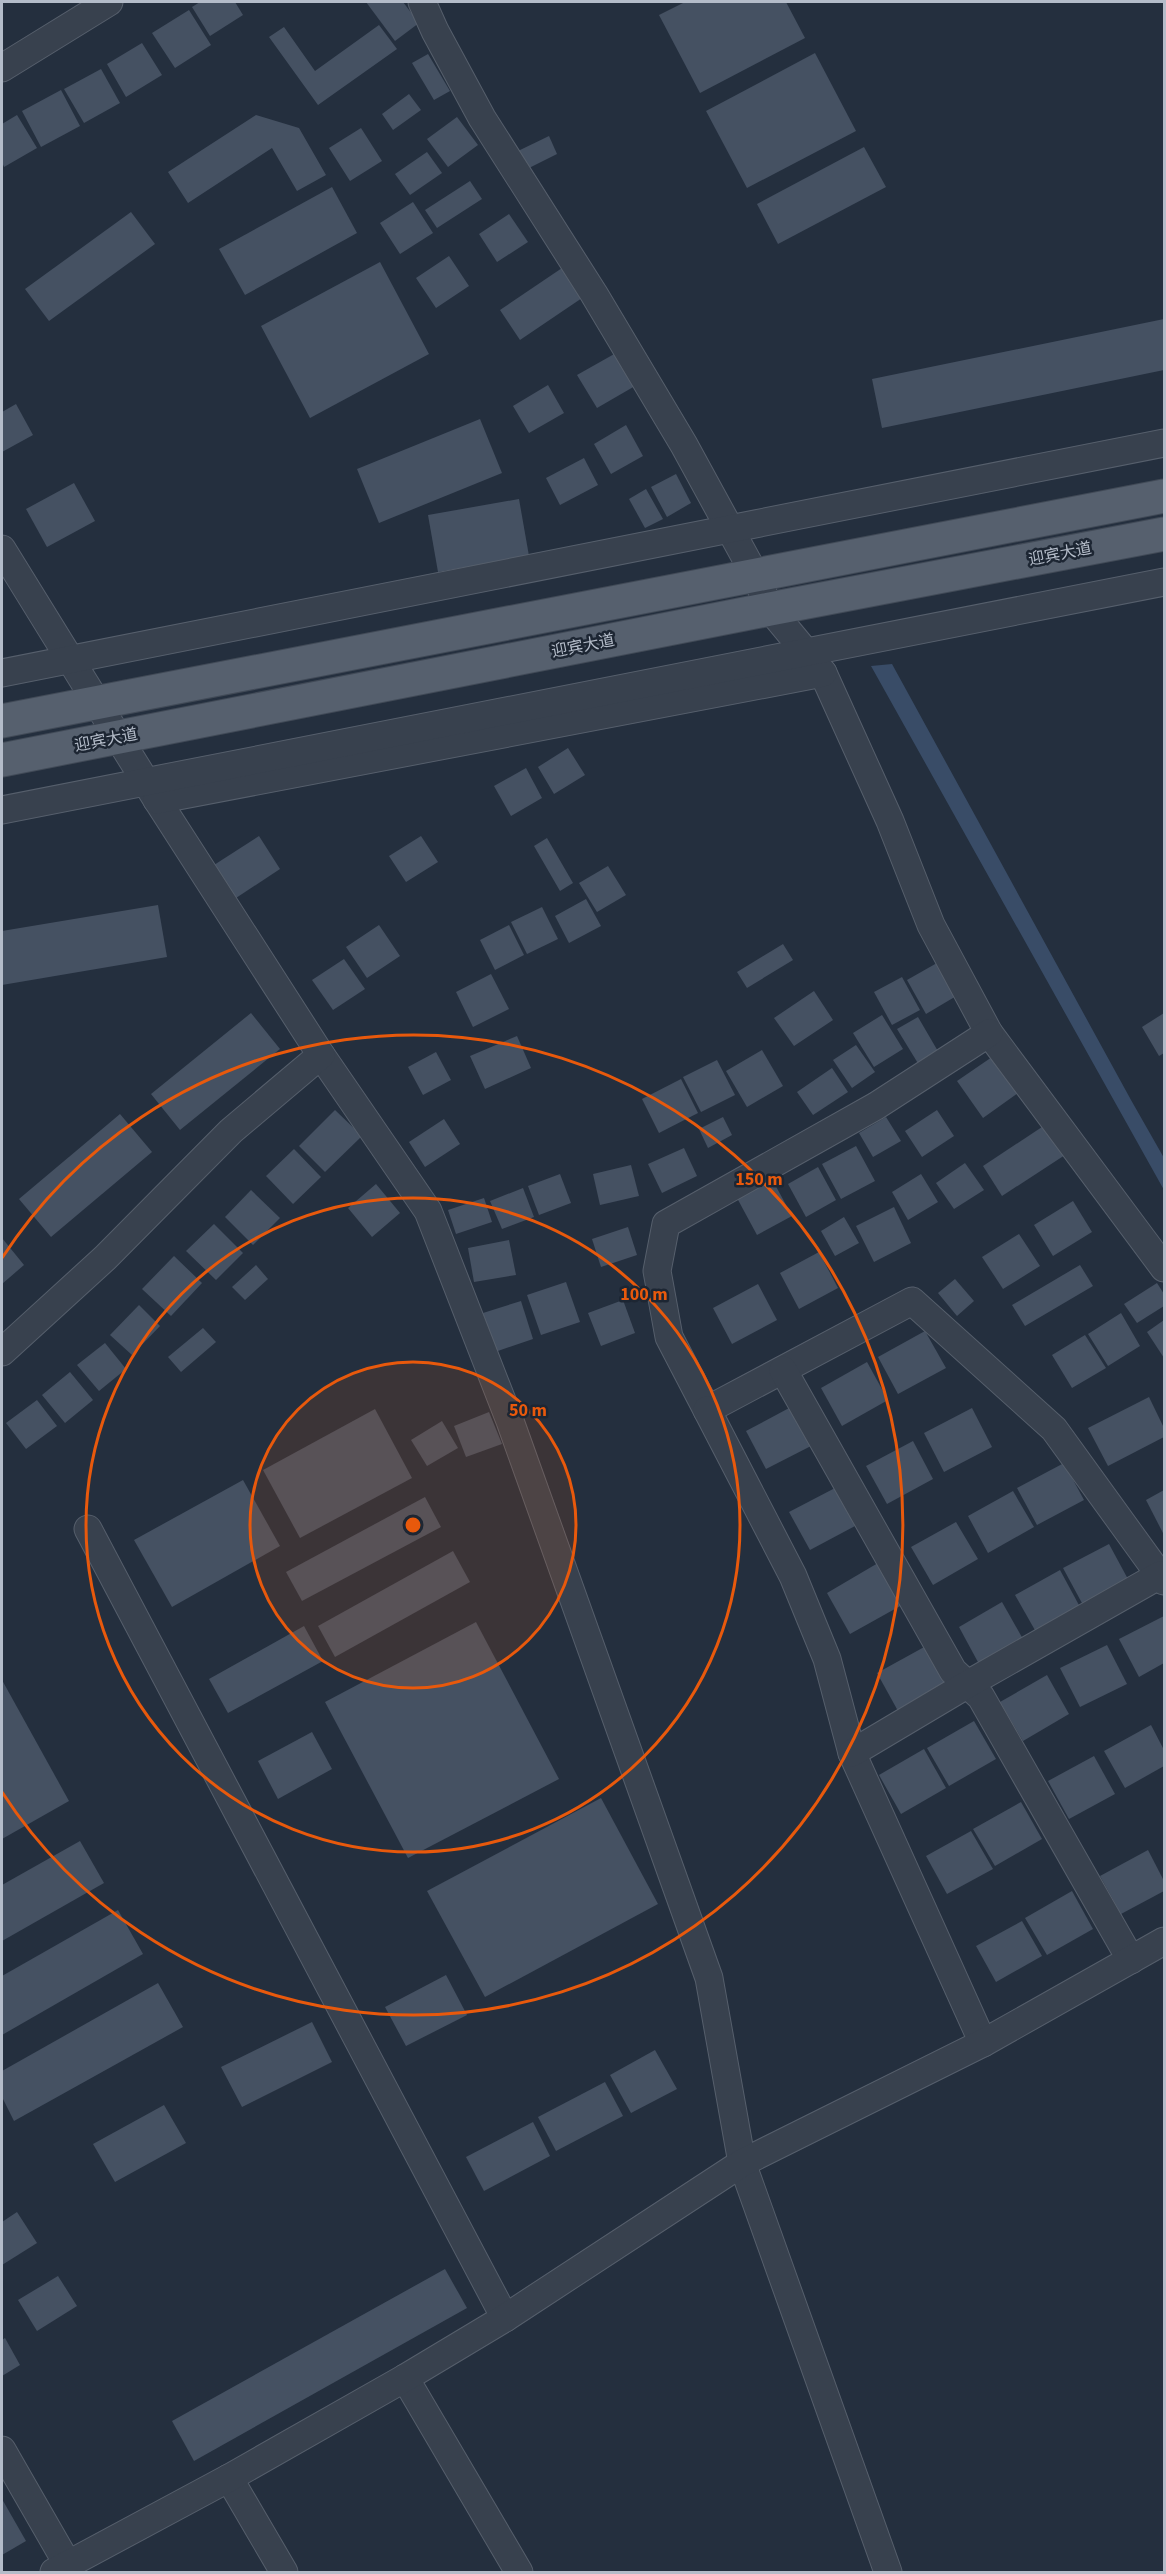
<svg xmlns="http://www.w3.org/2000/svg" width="1166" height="2574" font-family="'Source Sans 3','Noto Sans SC',sans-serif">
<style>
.water{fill:#394c67}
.building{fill:#455162}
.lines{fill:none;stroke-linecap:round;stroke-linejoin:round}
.minor-casing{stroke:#565f6c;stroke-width:29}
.major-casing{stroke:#414a57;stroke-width:35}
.minor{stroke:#38414e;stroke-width:27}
.major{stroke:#56606e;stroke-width:33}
.ring{fill:none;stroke:#e8590c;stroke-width:3}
.labels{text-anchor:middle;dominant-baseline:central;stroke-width:5;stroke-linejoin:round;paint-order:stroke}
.street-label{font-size:16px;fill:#b4bcc9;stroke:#1d2633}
.centre{fill:#e8590c;stroke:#1d2633;stroke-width:3}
.ring-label{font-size:18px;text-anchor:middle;font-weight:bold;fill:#e8590c;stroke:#1d2633;stroke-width:5;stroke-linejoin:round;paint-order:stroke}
</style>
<rect width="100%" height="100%" fill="#242f3e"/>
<path class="water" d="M892,664L1131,1100L1164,1158V1190L871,666Z"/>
<g class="building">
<path d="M200,2H235L243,15L210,36L192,7Z"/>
<path d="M366,2H403L419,23L395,41Z"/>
<path d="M685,2H786L805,38L700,93L659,15Z"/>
<path d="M189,10L211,45L175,68L152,33Z"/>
<path d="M379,25L397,49L318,105L269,37L284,27L315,71Z"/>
<path d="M142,43L162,75L126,97L107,64Z"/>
<path d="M815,53L856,131L747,188L706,111Z"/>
<path d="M428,54L450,91L434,100L412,63Z"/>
<path d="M101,69L120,103L84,123L64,89Z"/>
<path d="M61,90L80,126L41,147L22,111Z"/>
<path d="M409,94L421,110L393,130L382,114Z"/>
<path d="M17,115L37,148L4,167L2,162V124Z"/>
<path d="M256,115L299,128L326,175L297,191L272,148L188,203L168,172Z"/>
<path d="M457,117L478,145L448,167L427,139Z"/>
<path d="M361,128L382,161L350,181L329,148Z"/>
<path d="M549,136L557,154L527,169L518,151Z"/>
<path d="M864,147L886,187L778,244L757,204Z"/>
<path d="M427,152L442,173L410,195L395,174Z"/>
<path d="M470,181L482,199L437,228L425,210Z"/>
<path d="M332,187L357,233L245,295L219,249Z"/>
<path d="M413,202L433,233L400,254L380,223Z"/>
<path d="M131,212L155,244L49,321L25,289Z"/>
<path d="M509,214L528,242L497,262L479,234Z"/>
<path d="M449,256L469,286L436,308L416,278Z"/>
<path d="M380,262L429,354L310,418L261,326Z"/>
<path d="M565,266L585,296L520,340L500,310Z"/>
<path d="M1164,319V370L882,428L872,379Z"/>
<path d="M616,353L635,386L597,408L577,375Z"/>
<path d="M548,385L564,413L529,433L513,406Z"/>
<path d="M16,404L33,435L2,452V412Z"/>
<path d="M480,419L502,473L379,523L357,469Z"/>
<path d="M626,425L643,456L611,474L594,444Z"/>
<path d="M584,458L598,485L560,505L546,478Z"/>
<path d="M676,474L691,503L667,517L651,487Z"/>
<path d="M74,483L95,521L47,547L26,509Z"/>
<path d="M646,489L663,519L645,528L629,499Z"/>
<path d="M519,499L529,556L438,572L428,515Z"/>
<path d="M568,748L585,775L554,794L538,767Z"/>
<path d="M526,768L542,798L511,816L494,786Z"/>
<path d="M259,836L280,869L236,898L214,865Z"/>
<path d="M421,836L438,862L406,882L389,856Z"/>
<path d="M547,838L573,883L560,891L534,846Z"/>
<path d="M608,866L626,895L597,912L579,883Z"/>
<path d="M586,899L601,926L569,943L555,916Z"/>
<path d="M158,905L167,957L2,985V931Z"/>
<path d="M542,907L558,939L527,954L511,922Z"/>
<path d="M379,925L400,956L367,978L346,947Z"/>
<path d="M509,925L524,955L495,970L480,940Z"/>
<path d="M783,944L793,960L747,988L737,972Z"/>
<path d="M344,959L365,989L333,1010L312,980Z"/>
<path d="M944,959L963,992L926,1014L907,980Z"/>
<path d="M491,974L509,1009L473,1027L456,992Z"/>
<path d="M902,977L920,1010L892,1025L874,992Z"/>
<path d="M814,991L833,1020L794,1046L774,1018Z"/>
<path d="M251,1013L280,1049L180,1130L151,1094Z"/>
<path d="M1164,1013V1053L1159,1056L1142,1027Z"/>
<path d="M882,1015L903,1049L874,1067L853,1033Z"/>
<path d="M918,1017L939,1053L919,1065L897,1029Z"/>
<path d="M517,1036L531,1068L485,1089L470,1056Z"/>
<path d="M856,1045L875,1072L852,1088L833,1060Z"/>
<path d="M762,1050L783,1086L747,1107L726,1071Z"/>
<path d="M436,1052L451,1080L423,1095L408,1067Z"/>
<path d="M992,1057L1018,1093L983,1118L957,1081Z"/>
<path d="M717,1060L735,1095L701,1112L683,1077Z"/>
<path d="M832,1068L848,1092L813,1115L797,1092Z"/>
<path d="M681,1079L698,1113L659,1133L642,1099Z"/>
<path d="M335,1110L362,1136L325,1172L299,1146Z"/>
<path d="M937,1110L954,1136L922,1157L905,1131Z"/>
<path d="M120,1114L152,1152L51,1237L19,1199Z"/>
<path d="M723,1117L732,1135L708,1148L699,1129Z"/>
<path d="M886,1117L901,1141L873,1157L859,1133Z"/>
<path d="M444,1119L460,1144L425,1167L409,1142Z"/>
<path d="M1045,1125L1065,1155L1002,1196L983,1166Z"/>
<path d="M856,1146L875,1181L841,1199L822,1164Z"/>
<path d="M684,1148L697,1176L662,1193L648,1164Z"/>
<path d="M294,1149L321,1177L293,1204L266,1176Z"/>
<path d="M965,1163L984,1190L954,1209L936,1183Z"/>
<path d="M631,1165L639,1196L600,1205L593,1174Z"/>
<path d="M818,1167L836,1200L806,1217L788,1184Z"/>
<path d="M560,1174L571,1203L539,1215L528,1186Z"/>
<path d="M921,1174L938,1202L908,1220L892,1192Z"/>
<path d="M772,1179L792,1216L757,1235L737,1198Z"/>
<path d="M376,1184L400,1213L372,1237L348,1208Z"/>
<path d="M523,1188L534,1217L502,1229L490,1201Z"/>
<path d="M251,1190L280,1218L253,1245L225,1217Z"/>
<path d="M484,1198L492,1222L456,1234L448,1210Z"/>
<path d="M1073,1201L1092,1232L1053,1256L1034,1225Z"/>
<path d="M894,1207L911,1243L874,1262L856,1226Z"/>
<path d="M844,1217L859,1243L835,1256L821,1231Z"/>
<path d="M214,1224L243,1253L216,1280L186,1251Z"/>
<path d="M628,1227L637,1255L601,1267L592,1239Z"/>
<path d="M1019,1234L1040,1266L1003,1289L982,1257Z"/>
<path d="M2,1238L24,1265L2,1284Z"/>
<path d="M509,1240L516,1275L474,1282L468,1248Z"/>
<path d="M819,1252L838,1288L799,1309L780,1273Z"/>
<path d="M174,1256L202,1283L171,1316L142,1289Z"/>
<path d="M256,1265L268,1279L245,1300L232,1287Z"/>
<path d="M1080,1265L1093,1286L1025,1326L1012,1305Z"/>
<path d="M955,1279L974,1301L957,1316L938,1293Z"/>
<path d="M566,1282L580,1322L541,1335L527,1295Z"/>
<path d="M1157,1283L1164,1294V1306L1137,1323L1124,1304Z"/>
<path d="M758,1284L777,1320L732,1344L713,1308Z"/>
<path d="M623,1300L635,1333L601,1346L588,1313Z"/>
<path d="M521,1301L533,1339L495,1352L483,1313Z"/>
<path d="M139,1305L160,1326L132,1355L110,1335Z"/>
<path d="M1121,1313L1140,1346L1108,1366L1088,1334Z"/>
<path d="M1164,1320V1358L1147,1332Z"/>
<path d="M203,1328L216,1342L181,1372L168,1357Z"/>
<path d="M925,1331L946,1368L898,1394L878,1357Z"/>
<path d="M1085,1335L1106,1368L1072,1388L1052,1355Z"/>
<path d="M105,1343L126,1369L99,1391L77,1365Z"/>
<path d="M867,1362L888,1400L842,1426L821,1388Z"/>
<path d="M70,1372L93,1400L65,1423L42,1395Z"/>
<path d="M1149,1397L1164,1428V1437L1108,1466L1088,1428Z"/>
<path d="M37,1400L57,1426L26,1449L6,1423Z"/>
<path d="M791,1407L811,1446L766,1469L746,1431Z"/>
<path d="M972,1408L992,1447L944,1472L924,1433Z"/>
<path d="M375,1409L412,1478L300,1538L263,1470Z"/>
<path d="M489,1412L502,1444L466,1457L454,1426Z"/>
<path d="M442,1421L458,1448L427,1466L411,1440Z"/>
<path d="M913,1441L933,1479L887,1504L866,1466Z"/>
<path d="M1064,1463L1084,1500L1037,1525L1017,1488Z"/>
<path d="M243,1480L280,1546L172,1607L134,1540Z"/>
<path d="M835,1488L855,1526L810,1550L789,1512Z"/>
<path d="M1164,1490V1535L1146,1500Z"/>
<path d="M1013,1491L1034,1527L988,1553L968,1516Z"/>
<path d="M425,1497L441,1527L302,1601L286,1572Z"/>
<path d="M956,1522L978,1559L933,1585L911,1547Z"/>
<path d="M1109,1544L1129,1581L1083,1605L1063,1568Z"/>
<path d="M453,1551L470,1582L335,1657L318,1626Z"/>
<path d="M878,1563L902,1605L850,1634L827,1593Z"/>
<path d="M1060,1570L1080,1607L1036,1632L1015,1595Z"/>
<path d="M1002,1602L1023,1639L979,1664L959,1627Z"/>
<path d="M1164,1616V1663L1139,1677L1119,1639Z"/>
<path d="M476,1622L559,1779L408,1858L325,1702Z"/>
<path d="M304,1626L323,1661L228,1713L209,1679Z"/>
<path d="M1107,1645L1127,1684L1080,1707L1060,1668Z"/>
<path d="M926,1646L947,1684L898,1711L877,1673Z"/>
<path d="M1047,1675L1069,1714L1023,1741L1000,1702Z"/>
<path d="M2,1680L69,1801L2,1839Z"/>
<path d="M974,1721L996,1759L949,1786L927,1748Z"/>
<path d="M1151,1725L1164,1750V1766L1125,1788L1104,1751Z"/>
<path d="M312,1732L332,1769L278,1799L258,1761Z"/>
<path d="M924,1749L946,1788L901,1814L879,1775Z"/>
<path d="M1094,1756L1115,1794L1069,1819L1048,1781Z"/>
<path d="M601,1798L658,1904L485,1997L427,1891Z"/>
<path d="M1021,1802L1042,1839L995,1866L973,1829Z"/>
<path d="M971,1831L993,1869L947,1894L926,1856Z"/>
<path d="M80,1841L104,1883L2,1941V1885Z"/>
<path d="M1148,1850L1164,1881V1891L1121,1914L1100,1876Z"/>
<path d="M1072,1891L1093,1929L1047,1955L1025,1918Z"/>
<path d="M118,1910L143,1954L2,2035V1976Z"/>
<path d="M1022,1921L1042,1956L996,1982L976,1946Z"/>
<path d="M446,1975L467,2015L406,2046L385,2007Z"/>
<path d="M158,1983L183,2027L14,2121L2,2097V2071Z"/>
<path d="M312,2022L332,2062L242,2107L221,2067Z"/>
<path d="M655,2050L677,2089L631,2113L610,2075Z"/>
<path d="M605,2082L623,2116L556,2151L538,2117Z"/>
<path d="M164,2105L186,2143L115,2182L93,2144Z"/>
<path d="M533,2122L550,2156L484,2191L466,2157Z"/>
<path d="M17,2212L37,2243L2,2265V2222Z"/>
<path d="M445,2269L467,2308L194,2461L172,2421Z"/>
<path d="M58,2276L77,2306L37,2331L18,2300Z"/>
<path d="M5,2338L20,2365L2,2376V2340Z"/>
<path d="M2,2499L26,2541L2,2555Z"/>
</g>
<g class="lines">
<defs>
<g id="minor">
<path d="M422,2L435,31L482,118L594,294L684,445L755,575L770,609L823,673L890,821L931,925L989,1033L1164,1268"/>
<path d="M2,68L109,2"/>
<path d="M2,549L157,800L321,1055L428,1211L510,1421L709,1978L742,2163L888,2572"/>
<path d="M2,673L1164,443"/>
<path d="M157,800L823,673"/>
<path d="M2,810L1164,582"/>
<path d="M989,1033L876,1106L666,1224L657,1271L669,1337L707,1410L912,1301L1054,1429L1164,1581"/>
<path d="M2,1352L105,1258L231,1131L321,1055"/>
<path d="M783,1370L953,1671L981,1697L1131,1960"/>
<path d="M707,1410L793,1576L827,1659L852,1753L983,2043"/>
<path d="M88,1529L505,2318"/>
<path d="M852,1753L968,1684L1160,1575"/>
<path d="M405,2378L519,2572"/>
<path d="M2,2450L68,2565"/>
<path d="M229,2478L284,2572"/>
<path d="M54,2572L229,2478L405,2378L505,2318L742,2163L983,2043L1164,1941"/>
</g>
<g id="major">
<path d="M2,721L1164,496"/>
<path d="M2,760L770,609L1164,534"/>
</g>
</defs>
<use href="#minor" class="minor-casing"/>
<use href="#major" class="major-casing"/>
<use href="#minor" class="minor"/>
<use href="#major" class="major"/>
</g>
<circle cx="413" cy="1525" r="163" fill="#e8590c" fill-opacity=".12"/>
<g class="ring">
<circle cx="413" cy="1525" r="163"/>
<circle cx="413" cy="1525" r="327"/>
<path d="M2 1258A490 490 0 1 1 2 1792"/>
</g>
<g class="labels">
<g class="street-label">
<text transform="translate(1060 554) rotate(-11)">迎宾大道</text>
<text transform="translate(583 646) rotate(-11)">迎宾大道</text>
<text transform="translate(106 740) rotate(-11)">迎宾大道</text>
</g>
</g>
<circle cx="413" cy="1525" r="9" class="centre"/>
<g class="ring-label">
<text x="759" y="1185">150 m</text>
<text x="644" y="1300">100 m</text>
<text x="528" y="1416">50 m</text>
</g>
<rect width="1166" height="2574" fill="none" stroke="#b4bcc9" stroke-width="6"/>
</svg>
